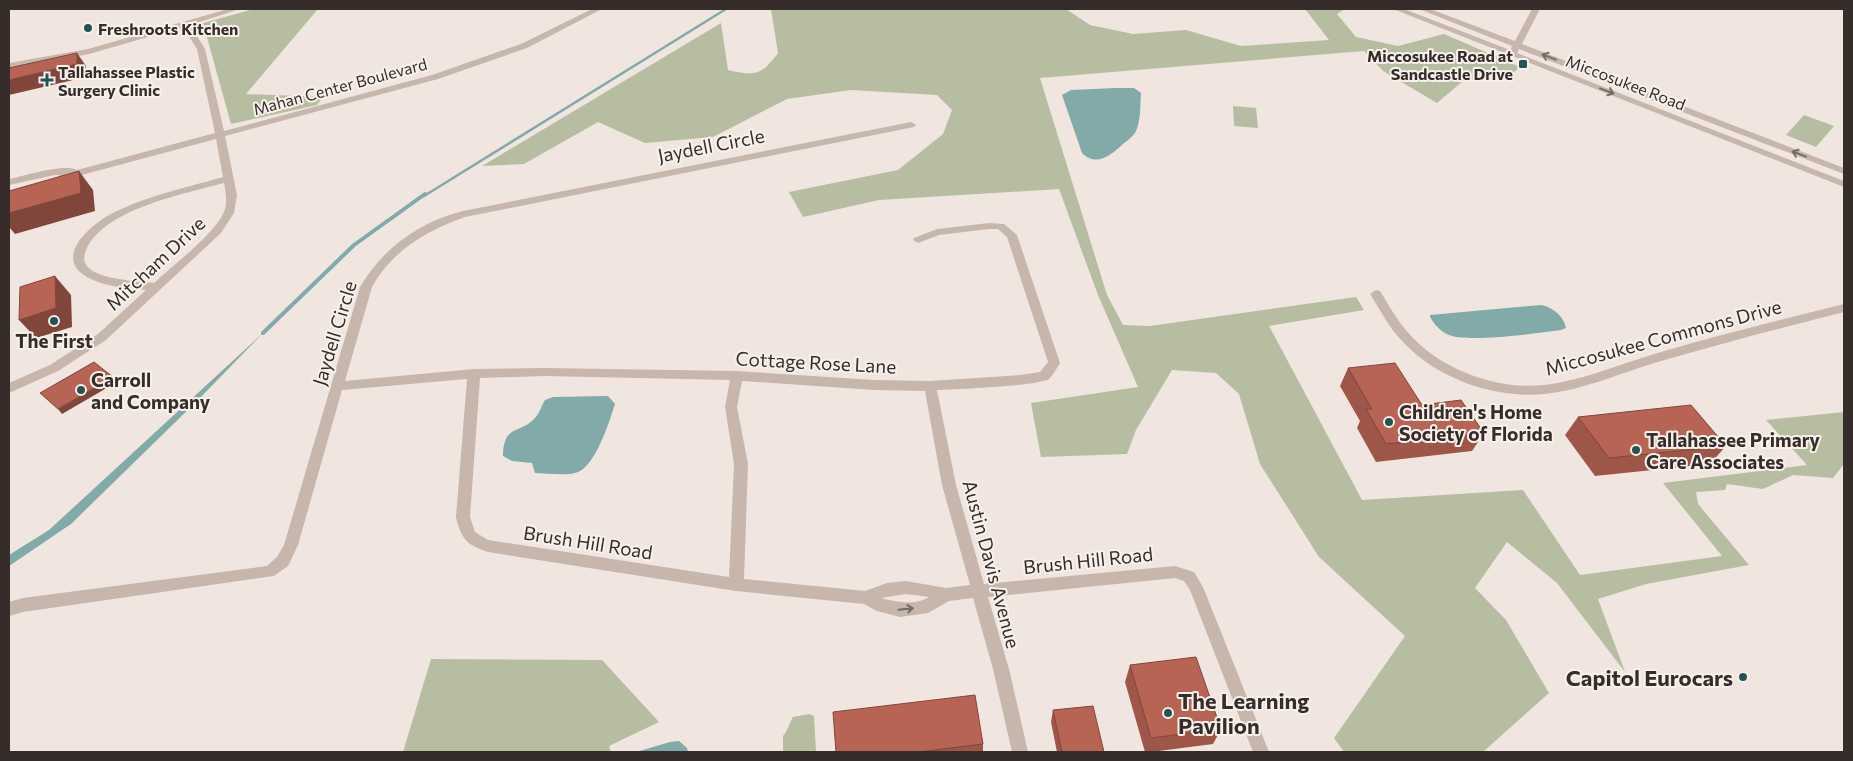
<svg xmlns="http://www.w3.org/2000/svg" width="1853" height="761" font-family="Commissioner,sans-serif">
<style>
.green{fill:#b6bda0}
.water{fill:#81aaa8}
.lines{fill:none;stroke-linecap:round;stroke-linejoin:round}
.stream-far1{stroke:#81aaa8;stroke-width:2.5}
.stream{stroke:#81aaa8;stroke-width:4}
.minor{fill:#c7b6ac;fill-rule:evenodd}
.wall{fill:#9e5648}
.shaded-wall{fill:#81463b}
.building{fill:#b86454;stroke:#81463b}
.oneway{stroke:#776b64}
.poi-dot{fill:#245352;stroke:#f8f1eb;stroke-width:2}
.labels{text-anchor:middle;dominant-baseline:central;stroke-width:4;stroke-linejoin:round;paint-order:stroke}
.far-poi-label{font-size:16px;font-weight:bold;fill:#362d2a;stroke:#f8f1eb;text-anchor:start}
.far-street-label{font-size:16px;fill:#362d2a;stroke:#f8f1eb}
.street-label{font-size:19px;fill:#362d2a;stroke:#f8f1eb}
.poi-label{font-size:19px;font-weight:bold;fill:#362d2a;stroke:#f8f1eb;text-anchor:start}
.near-poi-label{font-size:22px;font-weight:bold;fill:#362d2a;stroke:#f8f1eb;text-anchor:end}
</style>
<rect width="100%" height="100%" fill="#f0e6df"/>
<g class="green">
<path d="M254,9H318L246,94L323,97L317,105L231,124L203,23Z"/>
<path d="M771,9H1066L1090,25L1133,34L1186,30L1241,46L1329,40L1305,9H1345L1337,14L1356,37L1398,46L1444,34L1520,67L1508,77L1463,81L1437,103L1383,71L1364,51L1040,78L1107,295L1123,325L1150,326L1356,297L1364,310L1269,326L1362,500L1523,490L1580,575L1722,556L1663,483L1807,465L1766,420L1844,412V464L1833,478L1793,475L1763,489L1727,484L1725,490L1696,492L1698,504L1749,565L1646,584L1598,599L1625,672L1557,583L1507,542L1475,588L1506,620L1549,693L1483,752H1344L1334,738L1405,636L1319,557L1260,464L1239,394L1216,373L1172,370L1136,430L1127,454L1041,457L1031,403L1138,387L1098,295L1059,189L879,200L803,217L789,192L898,170L943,134L952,110L937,95L851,90L787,99L713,137L645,143L598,122L524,164L482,166L721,23L728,70C755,76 761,76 778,53Z"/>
<path d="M1233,106L1256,108L1258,128L1234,126Z"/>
<path d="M1804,115L1834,126L1816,147L1786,135Z"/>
<path d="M431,659L602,660L659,722L609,746L611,752H403Z"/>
<path d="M809,714L814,716L816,752H783V736C788,730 789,724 793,717Z"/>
</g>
<g class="water">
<path d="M1116,88H1134L1141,93C1140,106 1141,122 1135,133C1132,137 1127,141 1123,144C1112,154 1097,168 1082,153L1062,95L1071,90Z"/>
<path d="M1541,305C1552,307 1564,316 1566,328L1561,330C1538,333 1469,343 1449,335C1440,331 1435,325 1430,317V315Z"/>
<path d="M263,333L199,399L71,524L9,566V555L49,530Z"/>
<path d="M608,396L615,404C609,422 595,469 575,473C563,476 547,473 535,473L532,463L512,461L503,456C503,424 521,434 535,418C539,414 542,405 545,400L553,397Z"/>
<path d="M679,741L687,748L688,752H636L670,742Z"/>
</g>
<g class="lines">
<path class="stream-far1" d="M424,196L726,9"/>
<path class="stream" d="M263,333L354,245L425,194"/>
<g class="minor">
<path d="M228,9H240L190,25L205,49L224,131L432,75L521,44L592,9H602L527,48L438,79L225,136L237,195L234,213L221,233L106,340L58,371L9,393V383L50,365L98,334L146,290C127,288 104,287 87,277C50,256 96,220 117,211C151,195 188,187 223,177L216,139L63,180L58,177L60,175H55L9,185V179C24,176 64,163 77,170L215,133L197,49L183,27L89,54L9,69V63L88,49ZM224,183C226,193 228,205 223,214C212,236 173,265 154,283C138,281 76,280 85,253C100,209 185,194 224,183Z"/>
<path d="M1393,9H1404L1510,50L1512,46L1419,9H1430L1515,41L1532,9H1540L1522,44L1844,168V174L1519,49L1517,53L1844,181V187Z"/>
<path d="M911,122L916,125L914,127L465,217C426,231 393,250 372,287L345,381L474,369L545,368L737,371L874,380L930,381L1020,375L1040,372L1048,362L1007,237L998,229H989L939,235L918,243L913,240L914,238L937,229L989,223L1004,224L1017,235L1060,363C1057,368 1053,375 1049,379C1039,386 955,389 937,390L956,485L984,584L1175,566L1194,572L1203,587L1269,752H1253L1190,590L1184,581L1175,578L988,597L1009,669L1028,752H1012L993,669L973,598L949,601L928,613L900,617L877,611L864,604L736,591L488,552C467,545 461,539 456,517L467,379L342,390L298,545L288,566L274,576L23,612L9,616V602L23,598L267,566L277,557L284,545L360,287C383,248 419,222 463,211ZM545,376L730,380L725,407L734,464L729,577L488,540L475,532L470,517L480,378ZM742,381L874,390L925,391L942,485L970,585L946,588L906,581L887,583L865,591L744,579L748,464L737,407ZM906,594L929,597C915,606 896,602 881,598Z"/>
<path d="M1376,290L1380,291C1390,307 1399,324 1413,338C1445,371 1498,390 1544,385C1586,380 1627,361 1668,350C1726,333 1785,319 1844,304V312C1785,327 1726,342 1668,359C1627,370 1586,390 1544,394C1496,399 1438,379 1405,344C1390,330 1381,311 1370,294Z"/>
</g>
</g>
<g class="wall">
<path d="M1348,368L1422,405L1484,433L1472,451L1376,462L1357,428L1360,421L1340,386Z"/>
<path d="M1578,417L1726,446L1710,464L1595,476L1565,435Z"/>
<path d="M1130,665L1221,729L1213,744L1151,752H1145L1125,682Z"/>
<path d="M1053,710L1104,752H1057L1051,722Z"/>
<path d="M983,744V752H836Z"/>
</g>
<g class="shaded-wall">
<path d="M77,53L86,66V77L9,95V80Z"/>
<path d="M79,171L93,190L95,211L15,234L9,227V213Z"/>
<path d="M55,276L71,295L72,327L36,338L19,320Z"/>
<path d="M113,377L117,382L62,414L58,409Z"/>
</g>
<g class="building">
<path d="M77,53V64L9,80V68Z"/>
<path d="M79,171L81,193L9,213V191Z"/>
<path d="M55,276L56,308L19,320L20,287Z"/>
<path d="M94,362L113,377L58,409L40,393Z"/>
<path d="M1395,363L1422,405L1461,400L1484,433L1386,444L1366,409H1372L1348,368Z"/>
<path d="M1691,405L1726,446L1609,458L1578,417Z"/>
<path d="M1196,657L1221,729L1151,738L1130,665Z"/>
<path d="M975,695L983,744L918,752H836L833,712Z"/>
<path d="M1093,706L1104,752H1062L1053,710Z"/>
</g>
<defs><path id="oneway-shaft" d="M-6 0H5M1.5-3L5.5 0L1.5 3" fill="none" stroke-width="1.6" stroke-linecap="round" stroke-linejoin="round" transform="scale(1.25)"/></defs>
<g class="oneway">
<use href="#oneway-shaft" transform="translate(1549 57) rotate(-159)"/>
<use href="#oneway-shaft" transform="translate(1607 91) rotate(21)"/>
<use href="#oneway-shaft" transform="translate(1799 154) rotate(-159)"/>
<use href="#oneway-shaft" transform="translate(906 609) rotate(-6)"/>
</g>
<g class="poi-dot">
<circle cx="88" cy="28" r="5"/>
<rect x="1518" y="59" width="10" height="10" rx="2.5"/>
<path d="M44.5 72.5h5v5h5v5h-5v5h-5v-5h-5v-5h5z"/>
<circle cx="54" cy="321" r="5"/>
<circle cx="81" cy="390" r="5"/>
<circle cx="1389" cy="422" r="5"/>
<circle cx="1636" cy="450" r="5"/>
<circle cx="1743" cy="677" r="5"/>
<circle cx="1168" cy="713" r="5"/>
</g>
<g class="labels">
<g class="far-poi-label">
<text x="98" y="28">Freshroots Kitchen</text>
<text x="1513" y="55" text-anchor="end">Miccosukee Road at<tspan x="1513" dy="18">Sandcastle Drive</tspan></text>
<text x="58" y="71">Tallahassee Plastic<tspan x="58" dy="18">Surgery Clinic</tspan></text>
</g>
<g class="far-street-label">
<text transform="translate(1626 82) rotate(21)">Miccosukee Road</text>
<text transform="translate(340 86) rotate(-15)">Mahan Center Boulevard</text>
</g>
<g class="street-label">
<text transform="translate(711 145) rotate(-11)">Jaydell Circle</text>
<text transform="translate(155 263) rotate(-43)">Mitcham Drive</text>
<text transform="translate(334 333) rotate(-73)">Jaydell Circle</text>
<text transform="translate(1663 337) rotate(-15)">Miccosukee Commons Drive</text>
<text transform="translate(816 362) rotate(3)">Cottage Rose Lane</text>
<text transform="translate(588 542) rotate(9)">Brush Hill Road</text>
<text transform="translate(1088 560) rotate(-6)">Brush Hill Road</text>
<text transform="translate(992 564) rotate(75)">Austin Davis Avenue</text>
</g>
<g class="poi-label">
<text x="54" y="340" text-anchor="middle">The First</text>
<text x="91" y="379">Carroll<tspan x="91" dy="22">and Company</tspan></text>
<text x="1399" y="411">Children's Home<tspan x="1399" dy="22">Society of Florida</tspan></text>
<text x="1646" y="439">Tallahassee Primary<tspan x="1646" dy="22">Care Associates</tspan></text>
</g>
<g class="near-poi-label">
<text x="1733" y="677">Capitol Eurocars</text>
<text x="1178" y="700" text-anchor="start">The Learning<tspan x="1178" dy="25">Pavilion</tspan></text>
</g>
</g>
<rect width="1853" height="761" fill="none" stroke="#362d2a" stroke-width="20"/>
</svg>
